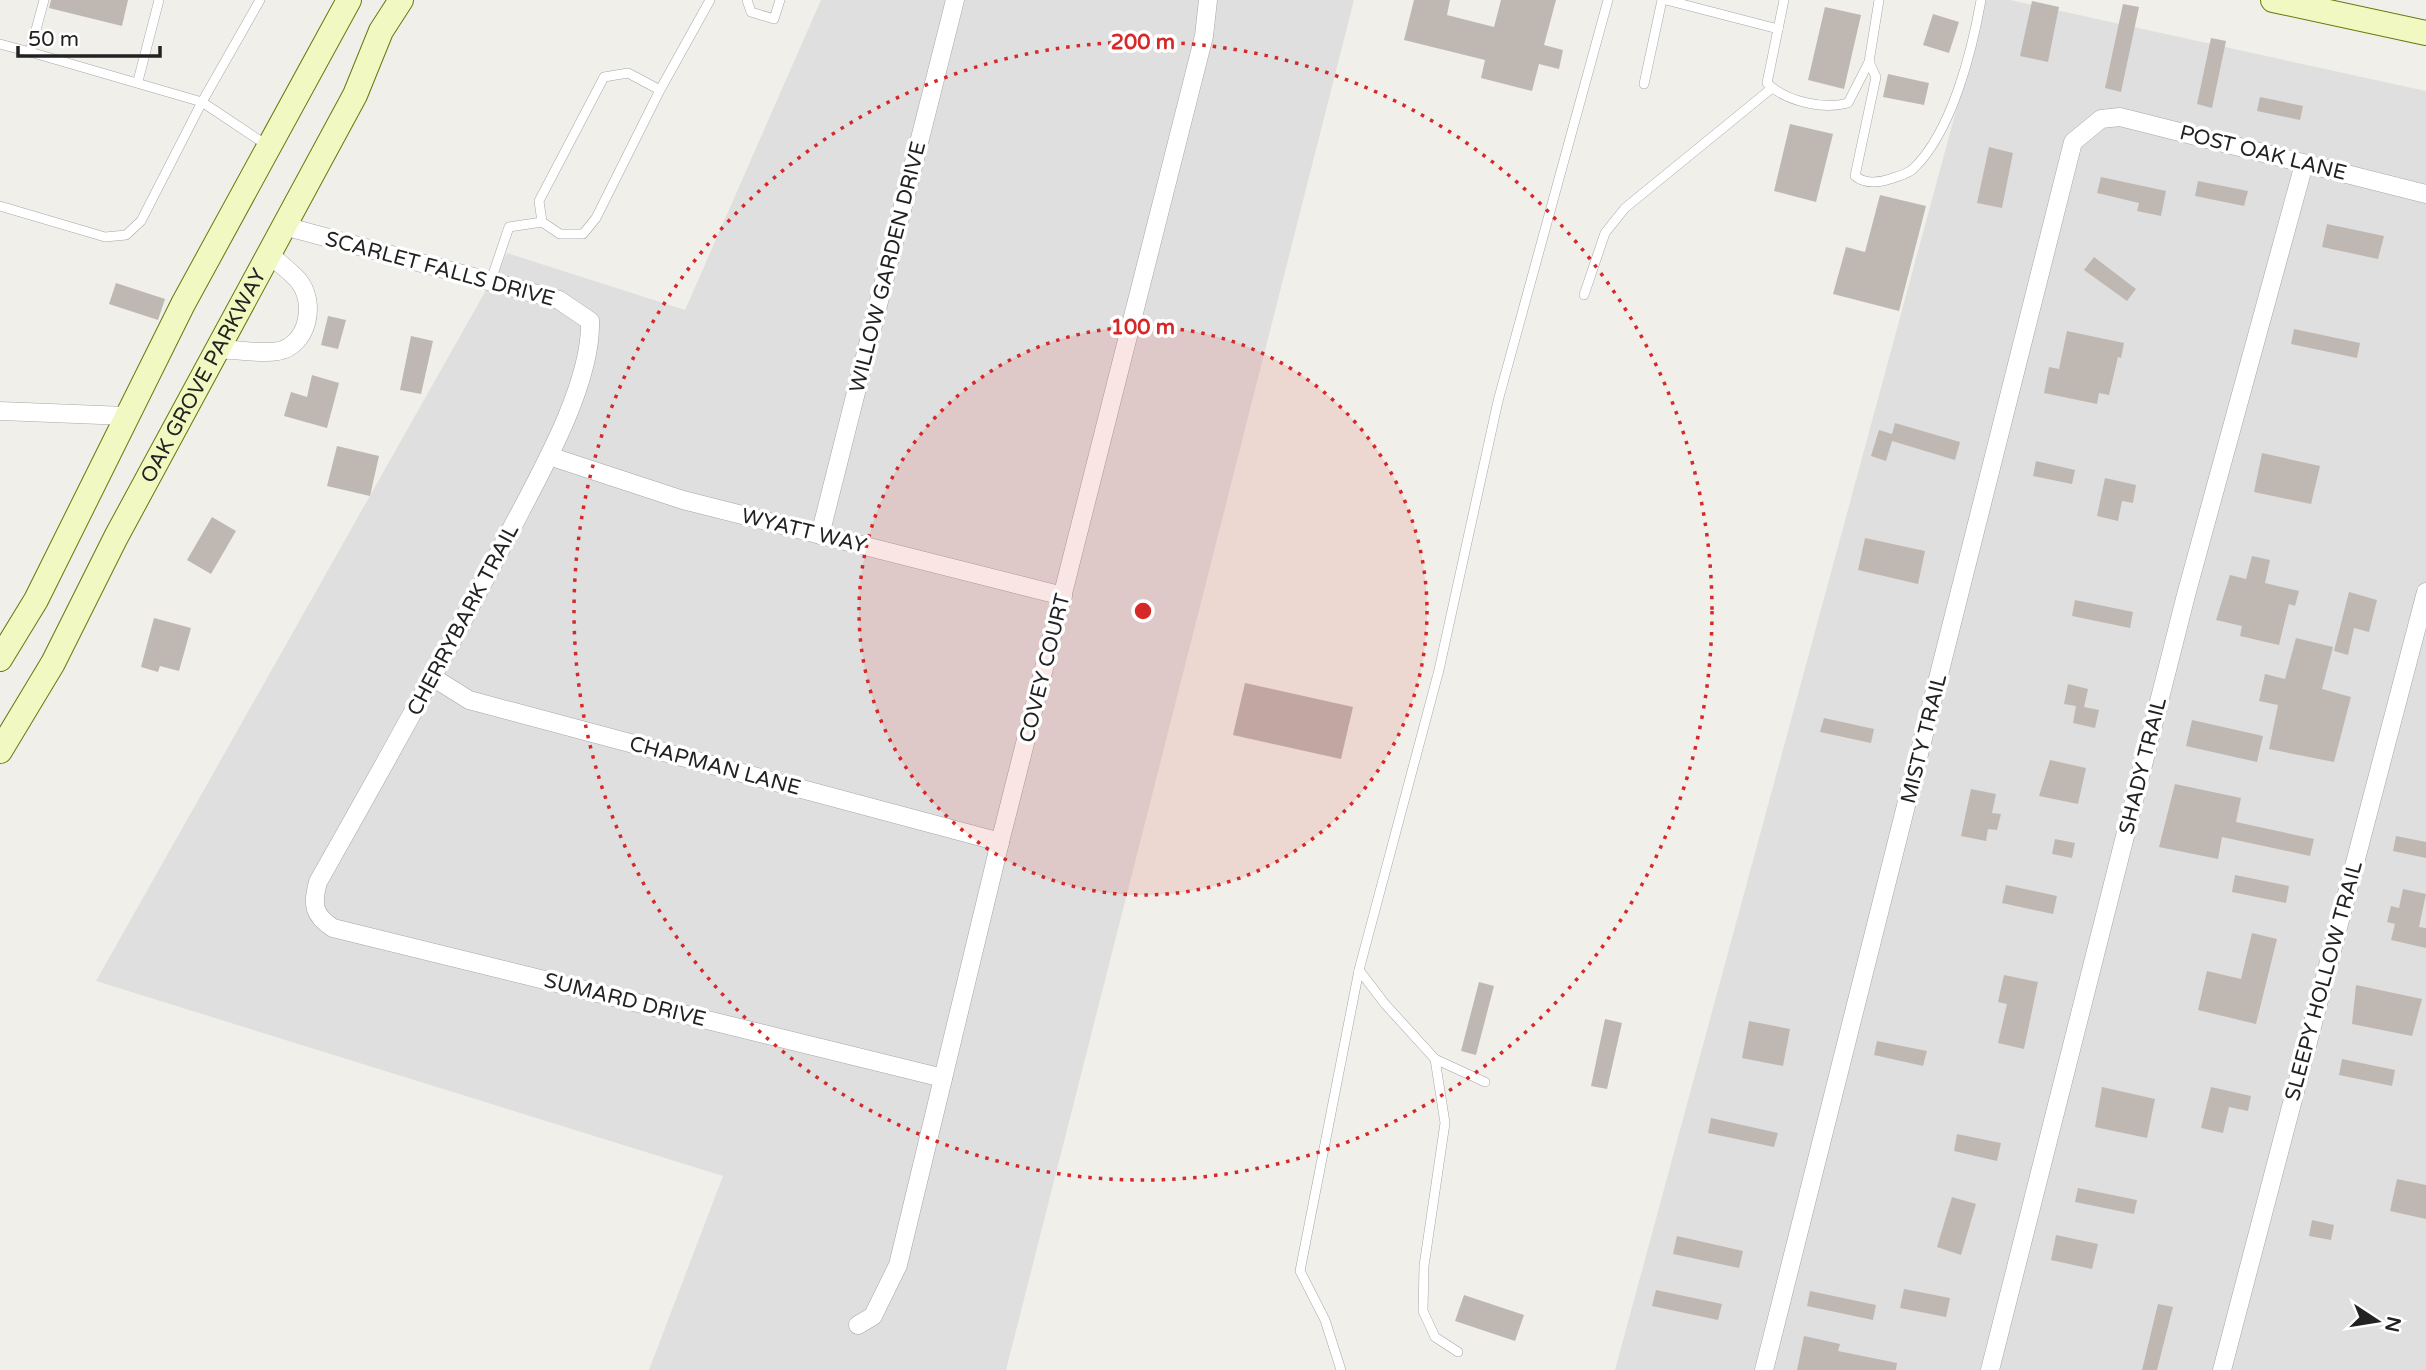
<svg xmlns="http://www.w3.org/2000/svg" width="2426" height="1370" font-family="'Varela Round',sans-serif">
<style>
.residential{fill:#e0dfdf}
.building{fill:#bfb8b2}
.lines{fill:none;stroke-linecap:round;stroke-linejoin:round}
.lane-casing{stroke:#a6a6a6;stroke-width:10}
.street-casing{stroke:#a6a6a6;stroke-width:19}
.secondary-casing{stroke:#66780a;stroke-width:26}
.lane{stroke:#fff;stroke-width:9}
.street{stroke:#fff;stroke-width:18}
.secondary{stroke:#f2f8c1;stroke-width:24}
.ring{fill:none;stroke:#d62828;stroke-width:3.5;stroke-dasharray:3.5 7}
.labels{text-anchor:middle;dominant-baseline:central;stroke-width:7;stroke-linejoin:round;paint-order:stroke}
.street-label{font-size:21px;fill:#222;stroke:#fff}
.centre{fill:#d62828;stroke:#fff;stroke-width:3.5}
.ring-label{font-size:21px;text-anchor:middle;font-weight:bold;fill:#d62828;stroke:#fff;stroke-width:7;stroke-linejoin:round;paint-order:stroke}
</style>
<rect width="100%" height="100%" fill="#f1efe9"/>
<g class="residential">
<path d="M821,0H1354L1006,1370H649L723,1176L96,981L507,253L685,310Z"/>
<path d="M1986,0H2010L2426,91V1370H1615Z"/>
</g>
<g class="building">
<path d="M51,0H128L122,26L49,8Z"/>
<path d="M1414,0H1450L1447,15L1494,27L1501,0H1556L1544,45L1563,50L1559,69L1539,64L1532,91L1481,78L1485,60L1404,40Z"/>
<path d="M2032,1L2059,7L2048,62L2020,56Z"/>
<path d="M2123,4L2139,7L2121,92L2105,88Z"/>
<path d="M1825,7L1861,15L1844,89L1808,80Z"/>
<path d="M1933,14L1959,22L1949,53L1923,45Z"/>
<path d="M2211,38L2226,41L2212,108L2197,104Z"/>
<path d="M1888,74L1929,83L1924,105L1883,97Z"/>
<path d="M2260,97L2303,106L2300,120L2257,111Z"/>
<path d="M1790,124L1833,134L1816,202L1774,191Z"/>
<path d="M1989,147L2013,153L2002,208L1977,203Z"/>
<path d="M2101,177L2166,191L2161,216L2137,211L2139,203L2097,193Z"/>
<path d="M2198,181L2248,191L2244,206L2195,196Z"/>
<path d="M1880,195L1926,206L1899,311L1833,294L1846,247L1865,252Z"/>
<path d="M2327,224L2384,236L2378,259L2322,247Z"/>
<path d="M2094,257L2136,289L2127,301L2084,270Z"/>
<path d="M116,283L165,299L158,320L109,304Z"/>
<path d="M328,316L346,320L338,349L321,345Z"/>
<path d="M2294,329L2360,343L2357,358L2291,344Z"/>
<path d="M2067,331L2124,343L2121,358L2118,357L2109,395L2099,393L2097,404L2044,393L2049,367L2059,369Z"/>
<path d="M411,336L433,341L421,394L400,390Z"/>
<path d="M312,375L339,383L327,428L284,416L291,392L307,397Z"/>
<path d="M1895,423L1960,442L1955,460L1892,441L1886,461L1871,456L1879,430L1892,434Z"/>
<path d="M337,446L379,456L370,496L327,486Z"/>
<path d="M2262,453L2320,466L2311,504L2254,492Z"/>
<path d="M2036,461L2075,470L2072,484L2033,476Z"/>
<path d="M2105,478L2136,485L2133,503L2122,501L2118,521L2097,516Z"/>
<path d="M212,517L236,531L211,574L187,560Z"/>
<path d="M1865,538L1925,551L1918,584L1858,570Z"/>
<path d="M2252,556L2270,560L2265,583L2299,591L2295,606L2289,604L2279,645L2240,636L2242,626L2216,620L2230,575L2246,579Z"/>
<path d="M2349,592L2377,600L2369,632L2354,628L2348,655L2334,651Z"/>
<path d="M2075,600L2133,612L2130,628L2072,616Z"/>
<path d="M154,618L191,628L179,671L160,666L158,672L141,667Z"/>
<path d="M2296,638L2333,647L2322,689L2351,697L2334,762L2269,749L2278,705L2259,701L2265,674L2285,679Z"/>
<path d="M1245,683L1353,707L1341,759L1233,735Z"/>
<path d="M2068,684L2088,689L2084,707L2099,710L2095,728L2073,723L2076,706L2064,704Z"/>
<path d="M1824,718L1874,729L1871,743L1820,732Z"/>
<path d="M2192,720L2263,736L2257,762L2186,746Z"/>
<path d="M2050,760L2086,768L2078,804L2039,796Z"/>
<path d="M2175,784L2241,798L2236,822L2314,839L2310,856L2222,837L2218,859L2159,847Z"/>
<path d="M1971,789L1996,794L1992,813L2001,814L1997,830L1988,829L1986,841L1961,836Z"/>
<path d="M2396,836L2426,842V858L2393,851Z"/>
<path d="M2055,839L2075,843L2072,858L2052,854Z"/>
<path d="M2235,875L2289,886L2286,903L2232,892Z"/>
<path d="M2006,885L2057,896L2053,914L2002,903Z"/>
<path d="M2403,889L2426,894L2419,927L2426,928V948L2391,940L2395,924L2387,922L2391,906L2399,908Z"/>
<path d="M2252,933L2277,939L2256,1024L2198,1010L2207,971L2241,979Z"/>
<path d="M2004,975L2038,982L2024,1049L1998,1043L2007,1004L1998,1002Z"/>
<path d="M1479,982L1494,986L1476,1055L1461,1051Z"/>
<path d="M2356,985L2422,999L2412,1036L2352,1024Z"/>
<path d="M1605,1019L1622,1023L1607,1089L1591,1086Z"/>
<path d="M1749,1021L1790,1029L1783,1066L1742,1058Z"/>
<path d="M1877,1041L1927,1051L1923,1066L1874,1055Z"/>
<path d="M2342,1059L2395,1070L2392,1086L2339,1075Z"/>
<path d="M2102,1087L2155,1099L2147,1138L2095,1127Z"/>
<path d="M2211,1087L2251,1096L2248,1111L2229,1107L2223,1133L2201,1128Z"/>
<path d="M1711,1118L1778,1133L1774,1147L1708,1133Z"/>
<path d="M1957,1134L2001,1143L1997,1161L1954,1151Z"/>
<path d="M2397,1179L2426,1185V1219L2390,1211Z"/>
<path d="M2078,1188L2137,1200L2134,1214L2075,1202Z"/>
<path d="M1952,1197L1976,1204L1961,1255L1937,1247Z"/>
<path d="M2312,1220L2334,1225L2331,1240L2309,1236Z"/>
<path d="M2056,1235L2098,1244L2092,1269L2051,1260Z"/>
<path d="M1677,1236L1743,1251L1739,1268L1673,1254Z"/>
<path d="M1904,1289L1950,1298L1946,1317L1900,1308Z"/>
<path d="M1656,1290L1722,1304L1718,1320L1652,1306Z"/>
<path d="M1810,1291L1876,1305L1873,1320L1807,1306Z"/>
<path d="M1464,1295L1524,1315L1515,1341L1455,1321Z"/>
<path d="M2158,1304L2173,1307L2157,1370H2142Z"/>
<path d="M1804,1336L1840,1344L1838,1351L1897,1363L1896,1370H1797Z"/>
</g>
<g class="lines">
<defs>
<g id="lane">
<path d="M44,0L30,52L202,102L260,0"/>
<path d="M747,0L751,12L774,19L780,0"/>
<path d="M1666,0L1778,29"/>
<path d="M1784,0L1767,83C1785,101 1823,110 1848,103L1869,62L1879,0"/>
<path d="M0,44L30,52"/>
<path d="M1869,62L1876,77L1855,176C1865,184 1878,183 1890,179C1898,176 1909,174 1914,168C1952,131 1972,51 1981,0"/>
<path d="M138,81L159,0"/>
<path d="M1644,84L1662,0"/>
<path d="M660,90L628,73L604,77L539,201L542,222L560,234H583L596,218L660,90L710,0"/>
<path d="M0,206L105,237L126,235L141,221L202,102L268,146"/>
<path d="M491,280L509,227L542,222"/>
<path d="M1584,295L1605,233L1625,208L1772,88"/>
<path d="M1359,970L1385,1004L1435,1059L1445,1123L1424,1266L1423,1311L1435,1337L1458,1352"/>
<path d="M1435,1059L1485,1082"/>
<path d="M1341,1370L1325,1320L1300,1271L1359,970L1439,670L1498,401L1608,0"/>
</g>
<g id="street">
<path d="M284,226L559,300L590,321C592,386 537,479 507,537C447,653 383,767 318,882C312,904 313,915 333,928L943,1078"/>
<path d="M218,350C237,348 258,355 278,351C308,346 317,302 298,280C290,271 279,263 270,255"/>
<path d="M0,411L126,416"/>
<path d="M549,456L683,500L1063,596"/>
<path d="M820,535L955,0"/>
<path d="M434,678L469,700L1000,842"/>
<path d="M858,1325L873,1316L898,1265L1000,842L1204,36L1208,0"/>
<path d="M1764,1370L2073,142L2101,119L2120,117L2426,194"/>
<path d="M1990,1370L2186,595L2304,164"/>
<path d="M2222,1370L2426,592"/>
</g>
<g id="secondary">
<path d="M2273,0L2426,33"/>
<path d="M0,659L36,600L183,304L349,0"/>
<path id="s1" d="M0,751L53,663L116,537L355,95L381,31L401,0"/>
</g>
</defs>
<use href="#lane" class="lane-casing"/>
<use href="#street" class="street-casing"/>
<use href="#secondary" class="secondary-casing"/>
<use href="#lane" class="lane"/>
<use href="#street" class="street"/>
<use href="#secondary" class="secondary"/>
</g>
<circle cx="1143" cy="611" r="284" fill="#d62828" fill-opacity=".12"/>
<g class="ring">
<circle cx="1143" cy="611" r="284"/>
<circle cx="1143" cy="611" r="569"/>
</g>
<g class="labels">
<g class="street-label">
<text transform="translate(2263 153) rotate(14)">POST OAK LANE</text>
<text transform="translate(888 267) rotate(-76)">WILLOW GARDEN DRIVE</text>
<text transform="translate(440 269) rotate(15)">SCARLET FALLS DRIVE</text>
<text stroke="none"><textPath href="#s1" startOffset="427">OAK GROVE PARKWAY</textPath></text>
<text transform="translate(804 531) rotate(14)">WYATT WAY</text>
<text transform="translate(463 620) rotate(-62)">CHERRYBARK TRAIL</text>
<text transform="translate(1045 668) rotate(-76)">COVEY COURT</text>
<text transform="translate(1924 739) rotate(-76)">MISTY TRAIL</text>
<text transform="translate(715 766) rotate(15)">CHAPMAN LANE</text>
<text transform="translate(2143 766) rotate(-76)">SHADY TRAIL</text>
<text transform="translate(2324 981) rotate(-75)">SLEEPY HOLLOW TRAIL</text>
<text transform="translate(625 1000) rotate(14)">SUMARD DRIVE</text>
</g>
</g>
<circle cx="1143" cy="611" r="10" class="centre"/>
<g class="ring-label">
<text x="1143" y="49">200 m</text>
<text x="1143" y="334">100 m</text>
</g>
<g transform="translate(2377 1321) rotate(102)" stroke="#ffffff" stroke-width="5" paint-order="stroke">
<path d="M0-5L12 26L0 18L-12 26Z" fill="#222222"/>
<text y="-10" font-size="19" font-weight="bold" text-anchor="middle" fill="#222222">N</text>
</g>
<path d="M18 46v10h142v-10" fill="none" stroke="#222222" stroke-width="3.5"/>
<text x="28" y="46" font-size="21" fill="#222222" stroke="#ffffff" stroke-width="5" paint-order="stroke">50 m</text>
</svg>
